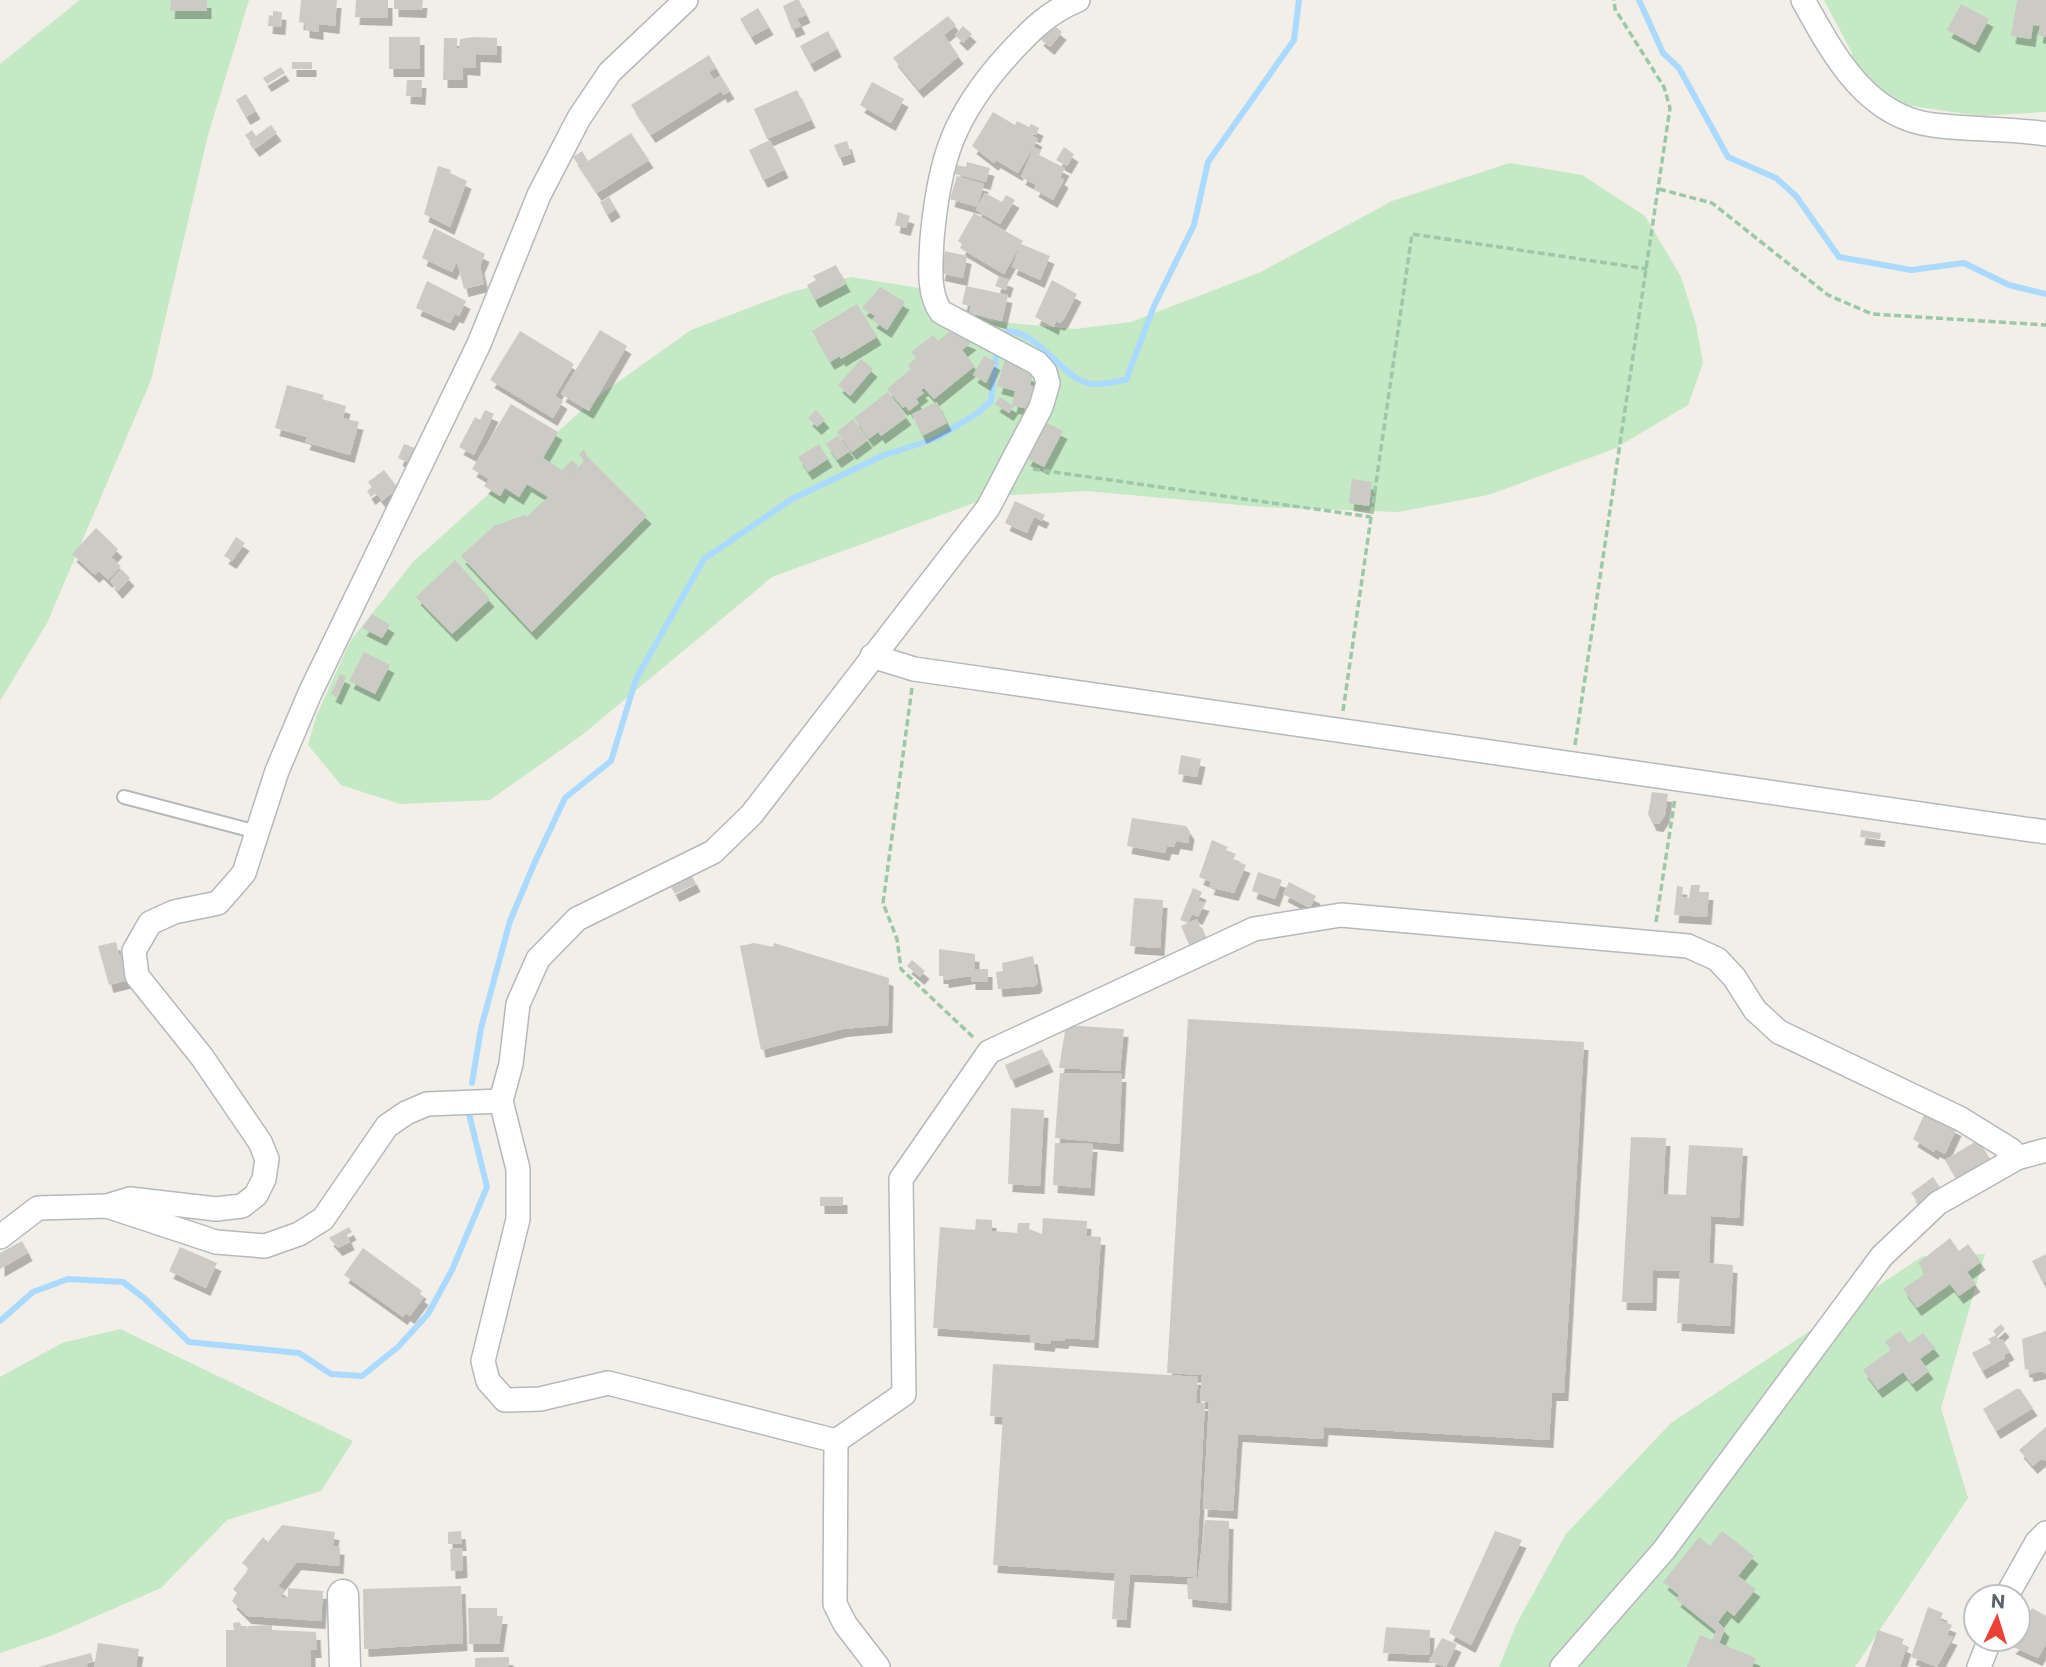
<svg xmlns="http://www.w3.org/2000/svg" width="2046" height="1667" font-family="Commissioner,sans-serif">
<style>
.green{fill:#c5e8c5}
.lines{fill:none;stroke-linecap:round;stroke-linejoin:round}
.stream{stroke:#aadaff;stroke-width:6}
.building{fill:#cccac5;filter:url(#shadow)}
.service-casing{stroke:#b5b8bc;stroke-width:16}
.minor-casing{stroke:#b5b8bc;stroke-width:26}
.tertiary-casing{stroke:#b5b8bc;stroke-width:33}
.path{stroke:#9cc7a9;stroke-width:3.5;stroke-dasharray:7 3.5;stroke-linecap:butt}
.service{stroke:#fff;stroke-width:12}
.minor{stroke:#fff;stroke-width:23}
.tertiary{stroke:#fff;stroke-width:30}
</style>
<defs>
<filter id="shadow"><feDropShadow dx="4.5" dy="8" stdDeviation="0" flood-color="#0004"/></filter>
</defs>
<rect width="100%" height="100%" fill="#f1efe8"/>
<g class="green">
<path d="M80,0H249L208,135L151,380L47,623L0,701V64Z"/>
<path d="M1824,0H2046V112L1980,116L1857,98L1852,53Z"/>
<path d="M1510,163L1582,175L1645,216L1681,277L1696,324L1703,363L1688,405L1614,449L1488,495L1398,512L1262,507L1087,491L993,496L772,577L582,735L490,800L400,804L341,785L308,745L317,714L351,640L413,562L594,399L691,330L791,292L851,277L919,288L990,321L1075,329L1131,322L1261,272L1392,201Z"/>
<path d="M1985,1254L1941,1408L1968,1498L1855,1667H1499L1517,1623L1566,1534L1671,1423L1923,1256Z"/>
<path d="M120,1329L353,1441L321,1491L227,1520L161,1588L53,1635L0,1653V1377L62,1343Z"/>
</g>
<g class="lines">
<g class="stream">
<path d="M1639,0L1663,53L1679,68L1728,157L1776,178L1796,196L1839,257L1911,270L1964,263L2009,285L2046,294"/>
<path d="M1008,331C1043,334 1061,379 1092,384C1102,385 1116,381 1126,380L1154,306L1194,225L1208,162L1294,40L1299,0"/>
<path d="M472,1083L481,1028L510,921L534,864L565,798L611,761L636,679L704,559L792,499L882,456L937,438L979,412L991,401L996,357"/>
<path d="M0,1321L33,1292L68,1279L123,1282L144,1298L189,1342L299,1353L331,1374L362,1376L398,1347L428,1314L452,1270L487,1187L468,1110"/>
</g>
</g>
<g class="building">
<path d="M171,0H207V11H170Z"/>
<path d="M301,0H337L335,26L319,24V32L305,30V23L299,22Z"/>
<path d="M356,0H388V18L355,17Z"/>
<path d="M394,0H423L422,10L394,9Z"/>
<path d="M795,0H799L806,15L797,19L801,26L792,30L783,6Z"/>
<path d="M2017,0H2046V37L2038,35L2040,26L2033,25L2031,39L2011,36Z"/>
<path d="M1961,4L1989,19L1975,45L1947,30Z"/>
<path d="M758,8L769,27L751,37L740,19Z"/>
<path d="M273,11L282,12L281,27L268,26L269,15L273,16Z"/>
<path d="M948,16L956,25L944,35L959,56L919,90L893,58Z"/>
<path d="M1051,23L1062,32L1050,47L1039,38Z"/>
<path d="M963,26L972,34L963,43L955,35Z"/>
<path d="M828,31L837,49L810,64L800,46Z"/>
<rect x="389" y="37" width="31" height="32"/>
<path d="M473,37L497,38V55L476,54V68L463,67V80H443L444,38H457V48L459,49L460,39Z"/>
<path d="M709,55L716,68L709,72L714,80L721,76L730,91L723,95L721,91L651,135L631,105Z"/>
<rect x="292" y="62" width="20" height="7"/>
<path d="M281,67L285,73L267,84L263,78Z"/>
<path d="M407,80H422L421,97L406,96Z"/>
<path d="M872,82L904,99L891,123L860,105Z"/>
<path d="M797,90L811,120L767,139L754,109Z"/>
<path d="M246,94L256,111L246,117L236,100Z"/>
<path d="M993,112L1015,125L1017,121L1029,127L1031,124L1039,128L1036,135L1026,132L1038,139L1018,173L996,160L994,163L972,146Z"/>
<path d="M271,125L277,133L255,149L245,135L252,130L256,136Z"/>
<path d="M631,133L649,160L597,193L573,157L582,151L588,161Z"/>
<path d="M770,140L784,170L763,180L749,150Z"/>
<path d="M847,141L851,154L839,158L834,145Z"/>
<path d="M1034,147L1041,151L1039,155L1065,168L1060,177L1064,180L1053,200L1034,189L1036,185L1021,177Z"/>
<path d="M1064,147L1074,154L1067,166L1056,160Z"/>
<path d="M967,162L990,168L986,182L955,174L957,165L966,167Z"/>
<path d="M438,166L451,170L450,173L467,181L450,227L424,214Z"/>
<path d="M957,176L984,184L977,207L950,199Z"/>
<path d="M985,193L1002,202L1006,195L1015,200L1000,224L976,210Z"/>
<path d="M609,197L616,209L607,215L600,202Z"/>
<path d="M898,212L910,216L906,228L895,225Z"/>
<path d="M974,213L1023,241L1021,244L1050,256L1040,280L1012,267L1021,244L1004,274L960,248L962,244L958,241Z"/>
<path d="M434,228L485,254L480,266L484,284L464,289L457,262L452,272L422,258Z"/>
<path d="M945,251L967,256L963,278L940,273Z"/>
<path d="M836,265L846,284L815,300L807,285L816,280L813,276Z"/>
<path d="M999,276L1009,280L1006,290L995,286Z"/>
<path d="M1052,280L1077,294L1064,319L1060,323L1056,321L1054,327L1035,317Z"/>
<path d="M427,281L466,301L459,316L455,314L450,323L416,308Z"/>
<path d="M966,286L1008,295L1002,321L969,313L971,306L962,304Z"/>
<path d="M880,287L905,302L887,330L872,320L875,316L862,308Z"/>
<path d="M857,304L877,337L841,359L840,356L830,362L812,331Z"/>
<path d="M600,330L627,346L589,411L561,394Z"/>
<path d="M520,331L574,364L555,396L563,401L553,418L490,380Z"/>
<path d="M949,332L972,342L962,350L975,366L934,399L924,388L921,390L924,393L916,399L919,403L909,411L906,406L903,408L887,389L911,369L908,365L916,358L911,352L933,335L938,341Z"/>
<path d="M984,356L996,362L986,383L973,375Z"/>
<path d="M1006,356L1024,366L1023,372L1033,375L1030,385L1035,387L1029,409L1014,406L1009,413L995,404L1000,397L1012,405L1015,391L997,386Z"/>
<path d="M861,359L873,369L850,396L838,385Z"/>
<path d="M287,385L324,395L322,399L346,406L343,418L359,422L350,455L305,442L307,437L275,428Z"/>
<path d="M888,392L907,417L881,436L878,432L869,439L854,418Z"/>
<path d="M937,402L947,423L922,436L912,414Z"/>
<path d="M511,404L558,432L543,458L562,470L572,460L578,466L570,475L584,461L579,454L584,449L587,456L647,516L532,632L461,556L494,526L524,515L527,517L548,497L527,484L519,497L505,488L500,496L484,486L489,479L472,469Z"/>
<path d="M485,410L494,414L474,455L459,447L475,417L480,420Z"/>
<path d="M816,410L825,420L817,427L808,418Z"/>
<path d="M853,419L868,440L852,452L837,432Z"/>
<path d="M1045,422L1063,431L1044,467L1026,458Z"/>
<path d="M838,435L850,451L837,460L826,444Z"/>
<path d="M404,444L420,450L414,465L398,458Z"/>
<path d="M819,444L828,459L808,472L798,457Z"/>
<path d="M384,470L398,488L382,501L376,493L371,497L367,491L372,487L368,482Z"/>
<path d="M1352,479L1372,482L1369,506L1349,503Z"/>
<path d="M1015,501L1045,515L1042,521L1034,517L1027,533L1005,523Z"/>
<path d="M96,528L118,549L111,557L121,566L108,580L99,571L95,575L72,554Z"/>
<path d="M236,537L245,543L232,561L224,556Z"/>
<path d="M455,560L490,599L452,634L416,597Z"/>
<path d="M121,569L130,578L118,591L110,581Z"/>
<path d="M372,614L390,625L382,638L362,628Z"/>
<path d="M364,652L390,665L375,694L349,681Z"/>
<path d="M340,674L346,677L337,697L331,694Z"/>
<path d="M1181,755L1201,759L1197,777L1178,774Z"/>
<path d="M1652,792L1668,794L1665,815L1659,824L1652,823L1648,814Z"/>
<path d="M1132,818L1186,826L1190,832L1188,843L1176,841L1174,847L1167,846L1165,853L1127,846Z"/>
<path d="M1861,830L1881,833L1880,839L1860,837Z"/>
<path d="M1212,840L1228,847L1226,850L1236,854L1233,860L1246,865L1234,893L1209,887L1211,882L1199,877Z"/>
<path d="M1258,872L1282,880L1275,899L1252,891Z"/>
<path d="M692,876L696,884L675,894L671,887Z"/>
<path d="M1289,882L1316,896L1310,908L1283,894Z"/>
<path d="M1691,885H1700L1699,892H1709L1707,917L1674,915L1677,886L1683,887L1682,897L1689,898Z"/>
<path d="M1193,888L1202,892L1198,901L1205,903L1198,917L1192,914L1188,923L1180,920Z"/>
<path d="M1134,898L1163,900L1160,948L1130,946Z"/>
<path d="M1197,919L1206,942L1191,949L1181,926Z"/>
<path d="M116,942L119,955L124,954L129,980L109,985L98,946Z"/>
<path d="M754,943L773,947L774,943L889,978L888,1025L843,1029L761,1050L740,946Z"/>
<path d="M939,949L975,954V969H988V982H971V976L944,980V976H939Z"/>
<path d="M1033,956L1038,983L1035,986L998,989L996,972L1003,971L1002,963Z"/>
<path d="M912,960L925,971L920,977L907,966Z"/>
<path d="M1188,1019L1584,1042L1564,1393H1552L1549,1440L1324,1427L1323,1439L1238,1434L1233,1511L1203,1509L1209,1402L1200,1401L1202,1375L1167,1373Z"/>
<path d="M1066,1025L1124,1029L1120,1071L1059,1068Z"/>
<path d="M1042,1049L1049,1064L1011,1080L1005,1065Z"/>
<path d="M1060,1073L1122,1074L1119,1144L1055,1138Z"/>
<path d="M1011,1108L1044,1110L1040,1186L1008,1184Z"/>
<path d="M1925,1113L1957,1128L1945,1154L1935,1149L1934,1152L1913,1139Z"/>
<path d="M1631,1137L1666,1138L1663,1194L1686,1195L1689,1145L1743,1148L1739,1218L1711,1216L1709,1263L1733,1265L1730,1326L1677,1323L1680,1271L1653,1270L1652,1303L1622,1302Z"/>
<path d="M1978,1140L1993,1163L1959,1183L1945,1160Z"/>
<path d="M1055,1143L1093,1144L1090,1188L1053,1185Z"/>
<path d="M1933,1177L1943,1192L1921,1207L1911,1193Z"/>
<rect x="820" y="1197" width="23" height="9"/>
<path d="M1043,1218L1087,1221L1086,1236L1101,1237L1094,1340L1065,1338L1064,1341L1051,1340L1050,1344L1030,1342V1335L933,1328L940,1227L975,1230L976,1219L992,1220V1231L1017,1233L1018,1223H1030L1029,1229L1042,1234Z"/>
<path d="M349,1227L352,1232L347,1235L350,1242L338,1248L329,1238Z"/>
<path d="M1950,1238L1959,1251L1968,1244L1981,1262L1967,1272L1976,1284L1959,1296L1950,1284L1917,1308L1903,1289L1925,1274L1918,1263Z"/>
<path d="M22,1241L28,1253L0,1269V1253Z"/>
<path d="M180,1247L217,1263L206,1288L169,1271Z"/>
<path d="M363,1248L422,1291L420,1294L424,1297L410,1316L406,1313L403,1317L344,1275Z"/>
<path d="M2046,1254V1282L2043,1283L2032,1261Z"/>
<path d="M2001,1324L2005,1329L1997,1337L1999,1340L2002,1339L2010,1352L2004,1355L2005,1358L1982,1371L1972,1353L1991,1343L1988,1339L1996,1335L1993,1331Z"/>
<path d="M1900,1331L1909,1343L1923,1333L1935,1348L1920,1359L1929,1371L1912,1384L1903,1372L1878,1390L1863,1370L1891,1350L1885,1342Z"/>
<path d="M2046,1331V1374L2042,1371L2029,1374L2028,1369L2025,1370L2022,1339Z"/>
<path d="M993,1364L1198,1377L1196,1403H1205L1196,1577L1130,1574L1126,1620L1112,1619L1115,1573L993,1565L1003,1417L990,1416Z"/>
<path d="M2016,1389H2020L2033,1408L1996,1431L1983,1409Z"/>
<path d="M2046,1427V1461L2041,1459L2033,1466L2019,1450Z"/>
<path d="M1205,1520L1229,1521L1227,1603L1188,1599L1187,1579L1198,1577Z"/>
<path d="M282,1525L335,1532L333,1546L340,1547L339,1566L297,1562L278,1586L285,1591L281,1597H288V1588L323,1591L321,1621L247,1616L232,1601L237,1593L233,1589L249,1569L242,1563L263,1537L268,1542Z"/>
<path d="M461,1531L462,1543L448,1544V1532Z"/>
<path d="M1495,1531L1522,1540L1471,1645L1449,1633Z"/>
<path d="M1722,1531L1754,1556L1738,1576L1756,1589L1734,1616L1727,1610L1718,1622L1725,1629L1719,1643L1756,1658L1752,1667H1687L1700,1635L1712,1640L1716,1631L1676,1599L1679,1595L1663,1582L1699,1537L1710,1546Z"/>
<path d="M462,1548L463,1570L451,1571L450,1549Z"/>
<path d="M461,1586L463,1643L364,1649L363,1589Z"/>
<path d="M1928,1607L1943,1613L1940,1620L1952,1625L1947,1635L1953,1637L1937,1667L1911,1657Z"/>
<path d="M468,1608H497V1616H503L499,1644H469Z"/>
<path d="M2032,1608L2046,1616V1644L2038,1658L2011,1646L2018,1639V1633Z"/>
<path d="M240,1622L241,1626H247V1630L248,1626L272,1625V1630L316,1632L317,1650H311V1667H226V1630H234L233,1623Z"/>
<path d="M1386,1627L1430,1630L1429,1655L1383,1653Z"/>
<path d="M1878,1630L1904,1639L1902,1644L1907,1646L1900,1667H1865Z"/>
<path d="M1442,1638L1457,1644L1446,1667L1429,1661Z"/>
<path d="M98,1643L139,1649L136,1667H94Z"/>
<path d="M91,1653L93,1661L86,1663L88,1667H38Z"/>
<path d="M509,1657V1667H475V1658Z"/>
</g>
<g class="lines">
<defs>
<path id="service" d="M124,797L257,832"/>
<g id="minor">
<path d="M1803,0C1833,54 1866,117 1933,125C1971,130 2009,128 2046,134"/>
<path d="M872,656L914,669L2046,832"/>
<path d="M107,1206L130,1199L216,1209L242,1206L256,1195L264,1179L267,1159L260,1142L202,1057L137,976L134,951L150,923L174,912L218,903L244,873L277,771L310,693L479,344L539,195L579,118L610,72L686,0"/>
<path d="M0,1237L38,1208L107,1206L216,1242L265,1246L299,1234L323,1219L387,1126L406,1113L427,1104L501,1101"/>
<path d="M836,1441L904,1394L901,1179L989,1052L1254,929L1341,915L1688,946L1717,959L1734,977L1755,1010L1779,1032L1961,1119L2011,1150L2017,1158"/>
<path d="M2006,1597L2037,1542L2046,1533"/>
<path d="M878,1667L845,1624L835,1604L836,1441L608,1383L540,1399L505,1400L488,1381L483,1361L518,1219V1169L501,1101L511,1064L518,1004L538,959L577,919L713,852L752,814L988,508L1041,407L1048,383L1045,372L1037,363L941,312C927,293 931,262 932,239C939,160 953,116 1007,56C1029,32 1048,12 1078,0"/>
<path d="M1562,1667L1664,1550L1882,1256L1938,1203L2017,1158L2046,1150"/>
<path d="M1979,1667L1990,1639"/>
</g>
<path id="tertiary" d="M343,1595L345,1667"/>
</defs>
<use href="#service" class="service-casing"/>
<use href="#minor" class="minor-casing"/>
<use href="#tertiary" class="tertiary-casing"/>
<g class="path">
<path d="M1659,189L1712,203L1828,295L1872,314L2046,325"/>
<path d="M1033,469L1371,517"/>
<path d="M912,688L883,903L897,939L901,969L973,1037"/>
<path d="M1343,711L1412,234L1647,269"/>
<path d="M1575,745L1670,108L1664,87L1615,9L1614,0"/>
<path d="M1656,922L1675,798"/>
</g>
<use href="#service" class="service"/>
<use href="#minor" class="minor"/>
<use href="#tertiary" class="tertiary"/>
</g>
<g transform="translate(1997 1618) rotate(4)"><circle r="33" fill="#ffffff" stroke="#bfc1c3" stroke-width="2"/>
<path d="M0-5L12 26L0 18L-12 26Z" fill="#ea4335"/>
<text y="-10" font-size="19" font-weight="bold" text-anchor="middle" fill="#5f6368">N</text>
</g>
</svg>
